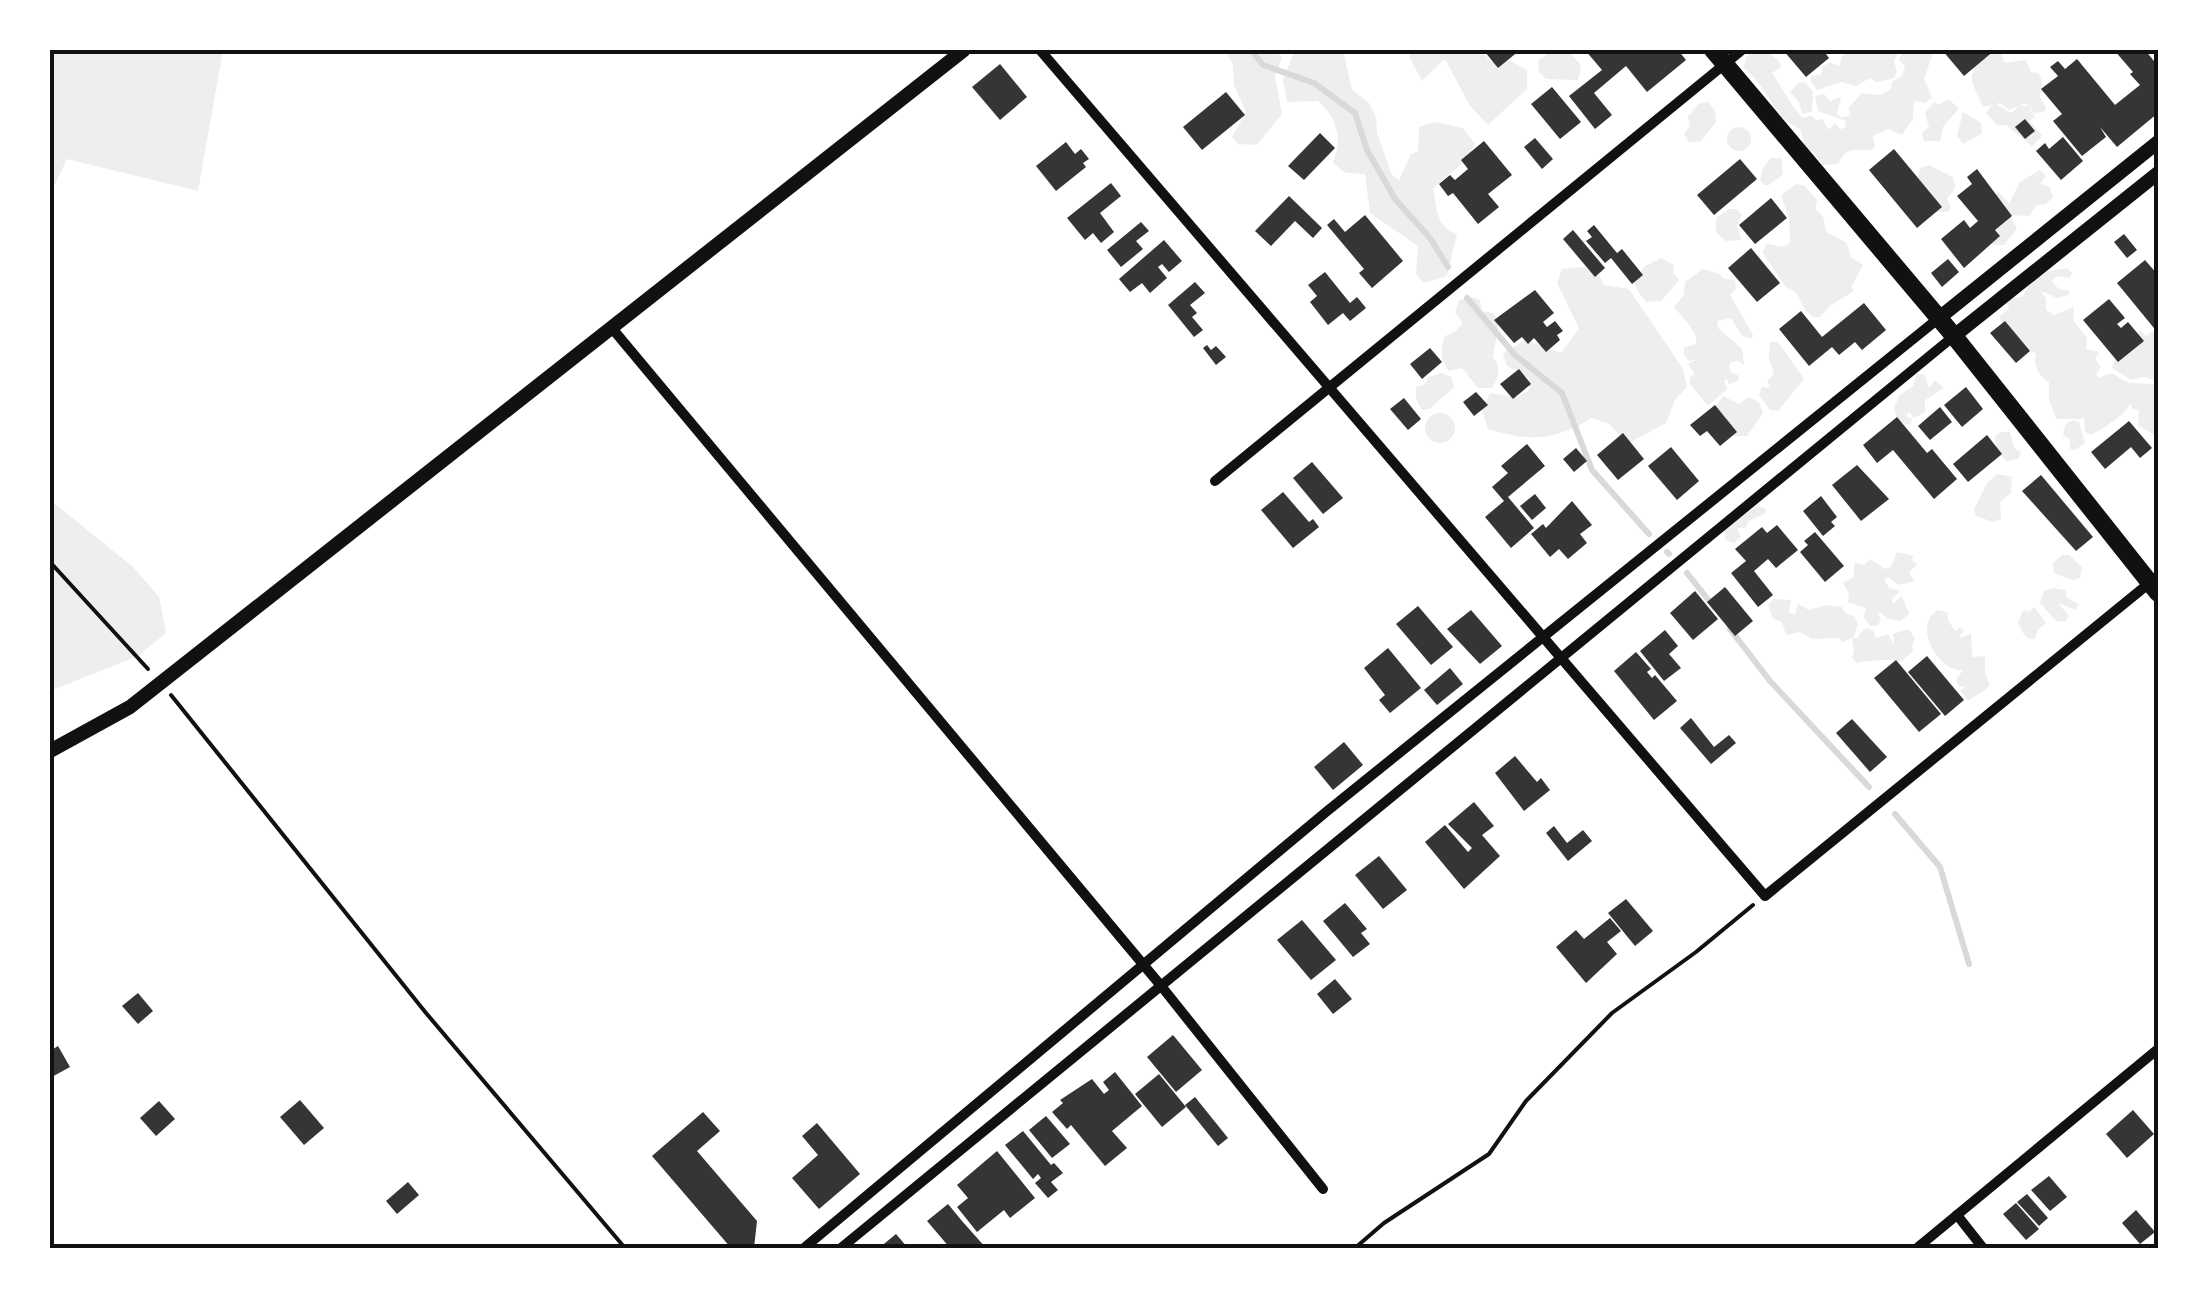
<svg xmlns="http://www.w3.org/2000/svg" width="2208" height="1298" font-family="Jost,sans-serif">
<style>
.green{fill:#eee}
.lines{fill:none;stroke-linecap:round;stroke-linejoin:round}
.stream{stroke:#d9d9d9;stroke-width:6}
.building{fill:#353535}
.path{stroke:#111;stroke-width:4}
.minor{stroke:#111;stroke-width:10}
.tertiary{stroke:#111;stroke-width:14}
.primary{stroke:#111;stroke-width:18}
.neatline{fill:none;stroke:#111;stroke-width:4}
</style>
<rect width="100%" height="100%" fill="#fff"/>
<g class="green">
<path d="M50,50H223L198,191L67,159L50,194Z"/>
<path d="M1225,50H1275L1282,58L1275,76L1282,114L1257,145L1238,144L1232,137L1246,112L1234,85L1233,65Z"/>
<path d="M1295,50H1343L1352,90L1369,103L1376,117L1377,133L1392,175L1399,180L1411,154L1418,151L1419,127L1435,122L1463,128L1475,144L1465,161L1433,188C1438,209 1434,225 1457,234L1447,276L1424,283L1416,274L1418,246L1370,213L1365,174L1346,173L1333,163C1342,138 1338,119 1318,101L1287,102L1283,80Z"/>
<path d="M1413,50H1487L1483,52L1491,62L1509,60L1527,70V89L1488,125L1470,106L1445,59L1422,81L1409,56Z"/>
<path d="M1553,50L1571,53L1581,66L1578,80L1546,79L1539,72L1538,61Z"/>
<path d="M1757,50H1765L1780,62L1781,67L1772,73C1783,89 1789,104 1803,118L1811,115L1816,120L1822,119L1829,130L1835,123L1840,129L1845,128L1846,121L1818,111L1815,96L1824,94L1830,101L1841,97L1837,114L1841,118L1850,115L1849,107L1862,93L1880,95L1891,89L1892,82L1902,76L1905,66L1899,60L1903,50H1929L1933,53L1924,79L1932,97L1925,103L1914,101L1913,119L1902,135L1888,129L1873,136L1875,147L1871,150C1854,151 1847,146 1838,164L1823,165L1813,152L1806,149L1800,129C1773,118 1766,84 1743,67L1747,56Z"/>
<path d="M1845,50H1899L1894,61L1897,72L1894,78L1876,82L1870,78L1856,86L1841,82L1817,90L1811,82V76L1822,74V67L1830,62L1839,66Z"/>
<path d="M1996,50H2006L2001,54L2005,63L2026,60L2031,72L2038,73C2044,83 2043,85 2039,96L2046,108L2044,112L2034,113L2026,103L2009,110L2000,103L1996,104L2011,113L2019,106H2028L2035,117L2030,121L2042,136L2032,146L2006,125H1997L1986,113L1992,105L1983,107C1975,86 1964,79 1981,58L1985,59Z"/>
<path d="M1799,82L1806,83L1813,92L1812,112L1802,114L1799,102L1790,92Z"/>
<path d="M1948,99L1959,108L1943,127L1940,141H1924L1922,133L1929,127L1925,113L1934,102L1939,105Z"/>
<path d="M1709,102L1715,112L1716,122L1701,141L1689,142L1684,134L1690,126L1688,117L1698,104Z"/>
<path d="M1963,112L1981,123L1982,134L1963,144L1957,136Z"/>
<circle cx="1739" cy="139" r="12"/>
<path d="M1771,158H1781L1783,174L1769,185H1764L1760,179L1763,168Z"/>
<path d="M1929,165L1953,177C1957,188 1955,190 1947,198L1951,208L1948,212H1930L1918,181L1920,168Z"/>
<path d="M2040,170L2046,176L2040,184L2050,187L2053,198L2045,204L2037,205L2029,216L2010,215L2017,229L2004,245H1994L1991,242L1993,197L1998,191L2009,204L2020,182Z"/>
<path d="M1797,184L1805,186L1817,200L1815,209L1823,216L1826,232L1846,242L1852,258L1863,265L1851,287L1854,291L1831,305L1820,317H1813L1805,310L1796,292L1786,287L1762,252L1767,244L1782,247L1790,243L1789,218L1781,195Z"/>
<path d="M1729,209H1736L1742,214L1737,226L1741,240L1726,241L1716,232V218Z"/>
<path d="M1661,258L1674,265L1673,273L1679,280L1661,301L1646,302L1637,290L1634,281L1645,266Z"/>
<path d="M1584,267L1599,274L1604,285L1629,289L1683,369L1687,387L1675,400L1666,423L1627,444L1609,424L1592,418C1552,441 1532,442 1488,429L1482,410L1490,393L1517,397L1529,390V378L1507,366L1503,353L1525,340L1561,353L1579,328L1557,283L1562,269Z"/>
<path d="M2067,268L2072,273L2070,278L2058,276L2051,281L2060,290H2069V295L2057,298L2041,291L2046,299V310L2054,315L2074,307L2073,320L2087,338L2086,349L2099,352L2095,359L2101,367L2096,374L2099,378L2111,373L2129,383L2158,384V441L2154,434L2138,426L2139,410L2132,409L2131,403C2124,416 2105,427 2091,435L2085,432L2084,416L2082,419H2057L2049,400V382C2038,376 2033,365 2036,354L2003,335L2000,316L2009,308L2008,303L2011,298L2022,297L2032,281L2049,271Z"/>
<path d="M1703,269L1719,274L1724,279L1735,280L1736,289L1730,295L1753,335L1751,339L1742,336L1731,318L1717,321L1718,328L1742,349L1744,365L1738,361L1731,362L1729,366L1731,372L1739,376L1738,381L1729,384L1727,379L1724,380L1727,389L1708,406L1690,384V378L1695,374L1688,364L1696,360L1689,361L1684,355V348L1696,344V336L1690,326L1674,307L1684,295L1685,282Z"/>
<path d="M1471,297L1480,300L1482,311L1493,313L1499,322L1493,357C1502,369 1499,376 1492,388H1478L1462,368L1449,371C1440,360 1440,349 1445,336L1455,332L1463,323L1455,312L1459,300Z"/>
<path d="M2140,330L2146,336L2153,331L2158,337V381L2144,377L2131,380L2112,368L2116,355L2133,351Z"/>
<path d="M1770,342H1778L1804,379L1778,411L1770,410L1759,395L1762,387L1770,388L1767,381L1774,374L1769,358Z"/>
<path d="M1441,373L1451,377L1454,387L1429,409L1422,410L1416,399V387L1424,385L1429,377Z"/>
<path d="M1917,374H1924L1929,388L1935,380L1944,388L1925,400V412L1914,418L1909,412L1906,416L1912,419L1911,424C1901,426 1895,417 1894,407L1900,395L1913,386Z"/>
<path d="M1723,396L1739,404L1748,397L1759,402L1763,413L1747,436H1729L1716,406Z"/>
<circle cx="1440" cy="428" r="15"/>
<path d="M2072,420L2079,422L2085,443L2075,450L2070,449V439L2063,436L2065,425Z"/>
<path d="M2001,432H2010L2014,448L2021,452L2018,459L2006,461L1997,451L1995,436Z"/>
<path d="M1998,474L2012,477L2011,493L2000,502L2001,519L1993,522L1976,516L1974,509C1982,496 1984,482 1998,474Z"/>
<path d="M50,500L133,567L159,597L166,633L138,656L50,691Z"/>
<path d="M1757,506L1766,509V513L1749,521L1745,528H1737L1741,537L1734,543L1725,540L1724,528Z"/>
<path d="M1897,552L1914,556L1912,560L1917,564L1909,573L1915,581L1899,585L1888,577L1884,579L1889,588L1900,591L1892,599L1893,604L1902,596L1909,614L1900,621L1888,619L1878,611L1881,620L1877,626H1870L1863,616L1867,609L1848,602L1849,594L1843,582L1853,578L1855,562L1864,565L1870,559L1885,569L1891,567Z"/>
<path d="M2062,555H2069L2082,567L2080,578L2072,580L2054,573L2053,563Z"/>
<path d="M2053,588L2065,590L2067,598L2079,604L2076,610L2058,603L2069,616L2065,622L2056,621L2040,603L2044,591Z"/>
<path d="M1773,599L1791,600L1789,612L1795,615L1798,604L1809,610L1827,605L1842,607L1845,613L1854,616L1858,624L1853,639L1859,637L1860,633L1867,628L1874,631L1876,638L1888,634L1894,644L1893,634L1909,629L1915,639L1912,645L1913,651L1901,662C1894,658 1864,661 1857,663L1852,658L1854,651L1852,638L1842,642L1839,638L1812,639L1800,632L1786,635L1782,622L1773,619L1768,605Z"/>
<path d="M2034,607L2046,623L2038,630L2035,639C2025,641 2022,631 2018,623L2023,610L2029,612Z"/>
<path d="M1938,610L1948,613V620L1955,631L1960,628L1964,630L1959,638L1971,634L1972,657L1985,656V673L1990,686L1968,701L1960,691L1966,686L1959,687L1956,680L1963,670C1937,672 1912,624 1938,610Z"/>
</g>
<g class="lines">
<g class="stream">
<path d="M1251,50L1263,65L1314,83L1355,113L1367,150L1395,199L1430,238L1448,267"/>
<path d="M1467,298L1515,355L1562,393L1592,470L1649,534"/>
<path d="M1667,552L1669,554"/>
<path d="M1687,573L1714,607"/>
<path d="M1730,629L1770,681L1869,787"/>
<path d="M1895,814L1940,867L1969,964"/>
</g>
</g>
<g class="building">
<path d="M1487,50H1520L1498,68L1485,52Z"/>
<path d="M1585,50H1678L1686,60L1647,92L1626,66L1594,93L1612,115L1595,129L1569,96L1602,70Z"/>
<path d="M1783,50H1830L1826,54L1829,58L1806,77Z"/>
<path d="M1942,50H1995L1964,76Z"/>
<path d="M2114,50H2145L2158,66V113L2117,147L2100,127L2106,137L2082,156L2053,121L2062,114L2041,89L2058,76L2050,67L2058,61L2065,69L2077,59L2115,105L2140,85L2130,74L2133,72Z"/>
<path d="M1000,64L1027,97L1000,120L972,87Z"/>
<path d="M1552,87L1581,122L1560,139L1531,104Z"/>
<path d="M1226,92L1245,115L1202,150L1183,127Z"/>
<path d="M2025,119L2035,131L2025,139L2015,127Z"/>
<path d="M1320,133L1335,148L1304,180L1288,166Z"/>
<path d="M2063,137L2083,161L2061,180L2036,151L2045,143L2049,149Z"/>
<path d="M1535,138L1553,159L1542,169L1524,147Z"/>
<path d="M1484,141L1512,175L1488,194L1499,207L1478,224L1453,193L1448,196L1439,184L1450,175L1455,180L1468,169L1461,160Z"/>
<path d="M1066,142L1075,154L1081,149L1089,159L1083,163L1086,167L1056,191L1036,166Z"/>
<path d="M1894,149L1942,207L1917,228L1869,170Z"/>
<path d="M1740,159L1757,179L1714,215L1697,195Z"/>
<path d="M1977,169L2012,216L1995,230L2000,236L1964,268L1941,239L1964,220L1970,228L1978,221L1957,196L1972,184L1967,177Z"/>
<path d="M1111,183L1121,196L1100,213L1114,232L1101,243L1093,233L1085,240L1067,218Z"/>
<path d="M1289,196L1322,228L1313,238L1295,221L1271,246L1255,231Z"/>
<path d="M1771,198L1787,218L1755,244L1739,225Z"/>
<path d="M1365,215L1403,261L1372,288L1359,273L1364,269L1327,225L1334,219L1345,232Z"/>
<path d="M1141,222L1149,231L1136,241L1143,249L1121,267L1107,250Z"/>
<path d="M1594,225L1617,253L1622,249L1643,275L1632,284L1611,258L1605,263L1586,241L1592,237L1587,231Z"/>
<path d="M1573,230L1605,268L1595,277L1563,239Z"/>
<path d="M2124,234L2137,250L2127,258L2114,242Z"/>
<path d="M1164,240L1182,261L1169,272L1162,264L1158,267L1167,278L1150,293L1142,283L1130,292L1119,279Z"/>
<path d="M1751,248L1780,283L1757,302L1728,268Z"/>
<path d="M1948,259L1959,272L1942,287L1931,273Z"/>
<path d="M2145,260L2158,275V333L2117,283Z"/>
<path d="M1325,272L1350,303L1357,297L1366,308L1350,321L1343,313L1328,325L1310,302L1317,296L1308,285Z"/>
<path d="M1195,282L1205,293L1190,305L1197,313L1192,317L1203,330L1194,337L1168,305Z"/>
<path d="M1535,290L1554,313L1543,322L1547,327L1555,321L1563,331L1557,335L1560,340L1546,352L1534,338L1528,344L1522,337L1514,343L1494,320Z"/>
<path d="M2109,299L2125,318L2117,324L2121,328L2128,322L2144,341L2118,362L2083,320Z"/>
<path d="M1864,303L1886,330L1862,350L1855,342L1839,355L1832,347L1809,366L1779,329L1801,311L1822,337Z"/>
<path d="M2005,321L2030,351L2016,363L1990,333Z"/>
<path d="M1207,345L1211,350L1216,346L1226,357L1216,365L1203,348Z"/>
<path d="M1430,348L1442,362L1422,379L1410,364Z"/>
<path d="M1519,369L1531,384L1513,399L1500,384Z"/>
<path d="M1966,387L1983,409L1962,427L1944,405Z"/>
<path d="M1476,392L1488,405L1474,416L1463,402Z"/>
<path d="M1404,398L1421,419L1408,430L1390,409Z"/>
<path d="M1715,405L1737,432L1720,446L1707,431L1700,436L1690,425Z"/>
<path d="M1940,407L1952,422L1930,440L1918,426Z"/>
<path d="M1897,417L1927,453L1932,449L1957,479L1934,499L1893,450L1877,463L1863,445Z"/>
<path d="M2129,421L2152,448L2140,458L2131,447L2105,469L2091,452Z"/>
<path d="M1623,433L1644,459L1618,480L1597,455Z"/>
<path d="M1987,435L2002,454L1968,482L1953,464Z"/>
<path d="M1527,444L1545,466L1508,497L1534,528L1511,548L1485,517L1504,501L1492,487L1508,473L1501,466Z"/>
<path d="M1671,447L1699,481L1677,500L1648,466Z"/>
<path d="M1576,448L1587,461L1574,472L1563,459Z"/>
<path d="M1312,462L1343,498L1323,514L1293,478Z"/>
<path d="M1857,465L1889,499L1861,521L1832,485Z"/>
<path d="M2041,475L2093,537L2076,551L2022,491Z"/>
<path d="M1283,492L1309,522L1313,519L1319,527L1293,548L1261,510Z"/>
<path d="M1535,494L1546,508L1532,520L1520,506Z"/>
<path d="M1821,496L1837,517L1831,522L1835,526L1823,536L1803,511Z"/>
<path d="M1572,501L1592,525L1580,534L1587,543L1568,559L1559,549L1550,557L1531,534L1543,524L1546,528Z"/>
<path d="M1777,525L1798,550L1776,568L1768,559L1754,571L1773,595L1758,607L1731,573L1746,561L1735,549L1762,527L1767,533Z"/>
<path d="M1815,532L1844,566L1825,582L1800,552L1808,545L1804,541Z"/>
<path d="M1725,587L1753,621L1735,636L1707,602Z"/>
<path d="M1695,591L1718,619L1693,640L1670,613Z"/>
<path d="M1418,606L1453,647L1431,665L1396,624Z"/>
<path d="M1471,610L1502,646L1480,664L1447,629Z"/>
<path d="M1665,630L1678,646L1669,654L1681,668L1664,681L1640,651Z"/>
<path d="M1388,648L1421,688L1390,713L1379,700L1385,695L1364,668Z"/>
<path d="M1636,652L1651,669L1647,672L1652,678L1655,675L1677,701L1654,720L1614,671Z"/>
<path d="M1927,656L1964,700L1945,716L1908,672Z"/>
<path d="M1896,660L1941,714L1919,732L1874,678Z"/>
<path d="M1450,668L1463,684L1437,705L1424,690Z"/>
<path d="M1691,718L1714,747L1729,735L1736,743L1711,764L1680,728Z"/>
<path d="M1852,719L1887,757L1870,772L1836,733Z"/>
<path d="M1344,742L1363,765L1333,790L1314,767Z"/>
<path d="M1515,756L1537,782L1541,778L1550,790L1524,811L1495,773Z"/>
<path d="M1474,802L1494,826L1482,835L1500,856L1464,889L1425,842L1445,825L1468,852L1472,848L1448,824Z"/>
<path d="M1554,826L1567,843L1583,830L1592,841L1568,861L1546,833Z"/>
<path d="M1379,856L1407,890L1383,909L1355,875Z"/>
<path d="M1626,899L1653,931L1635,946L1608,913Z"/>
<path d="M1345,903L1367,929L1361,933L1370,944L1353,957L1323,921Z"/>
<path d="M1610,918L1621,931L1607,942L1617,954L1586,983L1556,947L1576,930L1584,939Z"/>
<path d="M1302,920L1336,960L1311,980L1277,940Z"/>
<path d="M1335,979L1352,999L1333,1014L1317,994Z"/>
<path d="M138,993L153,1011L138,1024L122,1006Z"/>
<path d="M1173,1035L1202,1070L1176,1092L1147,1057Z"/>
<path d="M58,1046L70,1067L50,1078V1051Z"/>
<path d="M1115,1072L1142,1106L1112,1131L1127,1148L1105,1166L1071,1125L1067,1129L1052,1112L1063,1103L1060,1100L1092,1079L1104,1094L1109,1090L1103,1082Z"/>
<path d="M1159,1074L1186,1107L1162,1127L1135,1094Z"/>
<path d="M1195,1097L1228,1138L1218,1146L1185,1105Z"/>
<path d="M300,1100L324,1128L304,1145L280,1117Z"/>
<path d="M159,1101L175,1119L156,1136L140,1118Z"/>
<path d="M2133,1110L2154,1134L2127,1158L2106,1134Z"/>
<path d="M703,1112L720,1131L697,1151L757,1221L754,1248H731L652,1156Z"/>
<path d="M1046,1116L1070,1144L1052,1158L1029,1130Z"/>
<path d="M817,1123L860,1174L819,1209L792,1178L818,1155L802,1136Z"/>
<path d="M1023,1131L1051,1165L1054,1163L1063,1173L1051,1182L1058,1190L1048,1198L1035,1183L1041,1178L1038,1174L1033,1179L1005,1145Z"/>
<path d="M997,1151L1035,1198L1010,1218L1004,1210L977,1232L957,1207L968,1198L957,1185Z"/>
<path d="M2049,1176L2067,1197L2050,1211L2031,1190Z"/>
<path d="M408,1182L419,1195L397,1214L386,1201Z"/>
<path d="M2027,1194L2048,1218L2039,1226L2017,1202Z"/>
<path d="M2016,1203L2039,1229L2026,1240L2003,1214Z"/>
<path d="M948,1204L962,1221L986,1248H950L927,1221Z"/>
<path d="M2136,1210L2155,1232L2140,1244L2122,1223Z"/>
<path d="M896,1234L908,1248H879Z"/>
</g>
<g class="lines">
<g class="path">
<path d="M50,562L148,669"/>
<path d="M171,695L426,1013L625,1248"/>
<path d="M1355,1248L1384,1223L1489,1154L1526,1101L1612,1013L1696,952L1753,905"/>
</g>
<g class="minor">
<path d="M1040,50L1765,896L2158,576"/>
<path d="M611,327L1162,987L1323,1189"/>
<path d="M1215,481L1742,50"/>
<path d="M1957,1215L1983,1248"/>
<path d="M804,1248L1326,812L1939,318"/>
<path d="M841,1248L1954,336"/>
<path d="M1917,1248L2158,1049"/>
</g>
<g class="tertiary">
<path d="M1939,318L2158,142"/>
<path d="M1954,336L2158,173"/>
<path d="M50,751L130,707L964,50"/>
</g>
<path class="primary" d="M1713,50L1954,336L2158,593"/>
</g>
<rect width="2208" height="1298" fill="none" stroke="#ffffff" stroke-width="105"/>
<rect x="52" y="52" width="2104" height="1194" class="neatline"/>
</svg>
